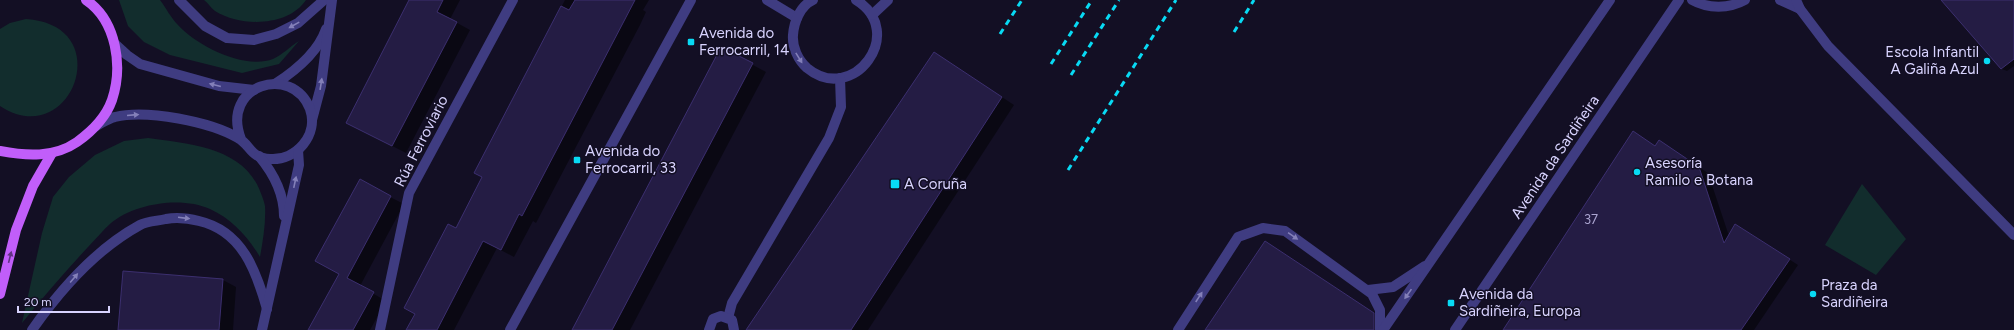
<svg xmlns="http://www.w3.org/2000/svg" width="2014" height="330" font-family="Figtree,sans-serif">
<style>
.green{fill:#122d2d}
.shadow{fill:#0007}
.building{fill:#241c44;stroke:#3c2f6f}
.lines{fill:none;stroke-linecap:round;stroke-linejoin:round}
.minor{stroke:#3f3c81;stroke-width:10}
.major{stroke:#c15efa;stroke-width:10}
.rail{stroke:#08daf4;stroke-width:3;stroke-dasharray:6 5;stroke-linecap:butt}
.oneway{fill:#8480b9}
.oneway2{fill:#613384}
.poi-dot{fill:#08daf4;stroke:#130f24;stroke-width:1.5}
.labels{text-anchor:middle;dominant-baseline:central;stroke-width:3;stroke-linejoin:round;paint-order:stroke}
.number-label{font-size:13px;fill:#aba5d0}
.poi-label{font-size:15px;fill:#d8d3fe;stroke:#130f24;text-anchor:start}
.street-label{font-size:15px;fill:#d8d3fe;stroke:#130f24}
</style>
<rect width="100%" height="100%" fill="#130f24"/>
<g class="green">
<path d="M119,0H160C166,8 171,18 178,25C197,46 245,70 273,59C282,55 291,46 299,41L279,64L242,73L170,55L144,42L128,26Z"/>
<path d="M204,0H306C288,27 240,27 215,11C211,8 208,3 204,0Z"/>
<path d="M26,19C119,25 71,153 0,106V29L10,23Z"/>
<path d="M148,138C189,144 243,147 260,191C262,196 264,201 265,206C266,223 263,240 260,257C248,237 232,219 210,209C182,196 135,203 111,223C103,230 96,239 88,247C65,272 43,297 22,323L42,233L53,197L69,177L95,155L124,141Z"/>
<path d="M1862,184L1906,239L1876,275L1825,245Z"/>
</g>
<g class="shadow">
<path d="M410,0H460L450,19L470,30L406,153L361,130Z"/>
<path d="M565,0H649L643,10L646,12L640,25L536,223L533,221L514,257L497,248L454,330H407L483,177L476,173Z"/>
<path d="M1943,0H2014V66L2007,71L2002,69Z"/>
<path d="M722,48L766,72L630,330H572Z"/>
<path d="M947,61L1014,105L868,330H752Z"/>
<path d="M1656,147H1668L1708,173L1729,236L1744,230L1798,265L1754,330H1504Z"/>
<path d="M390,197L404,204L360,286L386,301L370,330H309Z"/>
<path d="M1266,242L1386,321V330H1206Z"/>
<path d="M223,280L236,287L233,330H119Z"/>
</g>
<g class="building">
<path d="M409,0H443L437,12L457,22L392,146L346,123Z"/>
<path d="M575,0H635L522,216L519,214L501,250L483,241L437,330H406L415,314L404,308L448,224L456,228L482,177L474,173L561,6L569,10Z"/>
<path d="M1941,0H2014V59L2001,69Z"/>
<path d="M721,47L753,63L612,330H572Z"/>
<path d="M934,52L1002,97L851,330H746Z"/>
<path d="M1633,131L1655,146L1659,140L1699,167L1724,243L1735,224L1790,259L1741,330H1503Z"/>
<path d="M360,179L391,196L347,278L374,292L353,330H308L339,274L315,261Z"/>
<path d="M1265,241L1374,313V330H1205Z"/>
<path d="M123,271L223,279L219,330H118Z"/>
</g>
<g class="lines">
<g class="minor">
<path d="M179,0L205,26L227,38L254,40L276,34L298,23L324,0"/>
<path d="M767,0L797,18"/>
<path d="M813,0C800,6 794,22 793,35C792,47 798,60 807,68C853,106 908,32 856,0"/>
<path d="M1692,0C1708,9 1729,9 1745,0"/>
<path d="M1780,0L1800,9"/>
<path d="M1796,0L1800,9L1828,46L2014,235"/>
<path d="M872,15L888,0"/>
<path d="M115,44L127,55L140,64L219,86L254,90"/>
<path d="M275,84C295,71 318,53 326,29"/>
<path d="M312,120L321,86L332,0"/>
<path d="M96,126C102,123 109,118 115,117C147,109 211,122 238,138C251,145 250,158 270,159C296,161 319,135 310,109C292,63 220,85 241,139"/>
<path d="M259,156C274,174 284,193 284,216"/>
<path d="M1368,290L1393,287L1425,266"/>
<path d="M728,318L732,303L829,138L841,107L840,78"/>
<path d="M32,330C60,290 96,249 140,225C147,221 158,221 166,219C177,217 187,218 199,221C242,231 256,270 267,309"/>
<path d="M262,330L299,165L298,150"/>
<path d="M380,330L409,193L513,0"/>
<path d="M510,330L691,0"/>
<path d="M709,330L713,319L721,316L732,320L734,330"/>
<path d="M1178,330L1238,237L1263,228L1285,231L1372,294L1380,310V330"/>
<path d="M1383,330L1610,0"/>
<path d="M1455,330L1679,0"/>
</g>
<g class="major">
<path d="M0,151C26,156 54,158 77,142C91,132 106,117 112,100C123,67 117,21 86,0"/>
<path d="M0,294L16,230L33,186L52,153"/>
</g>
<g class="rail">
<path d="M1234,32L1254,0"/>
<path d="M1000,34L1022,0"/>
<path d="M1051,64L1092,0"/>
<path d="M1071,75L1119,0"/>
<path d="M1068,170L1176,0"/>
</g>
</g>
<defs><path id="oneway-solid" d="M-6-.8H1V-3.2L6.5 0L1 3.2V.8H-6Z"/></defs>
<g class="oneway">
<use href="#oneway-solid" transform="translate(294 25) rotate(151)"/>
<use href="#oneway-solid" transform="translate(799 58) rotate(58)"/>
<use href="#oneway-solid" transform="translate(321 84) rotate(-81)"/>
<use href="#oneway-solid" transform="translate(215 85) rotate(-166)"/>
<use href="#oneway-solid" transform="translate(133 115) rotate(-5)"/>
<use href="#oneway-solid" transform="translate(295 182) rotate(-78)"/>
<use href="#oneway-solid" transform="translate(184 218) rotate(7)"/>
<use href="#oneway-solid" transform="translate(1293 236) rotate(35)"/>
<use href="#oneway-solid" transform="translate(74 278) rotate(-50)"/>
<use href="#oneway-solid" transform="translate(1408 294) rotate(125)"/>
<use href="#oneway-solid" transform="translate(1199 297) rotate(-57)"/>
</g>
<use class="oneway2" href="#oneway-solid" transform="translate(10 257) rotate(-76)"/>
<g class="poi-dot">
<rect x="687" y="38" width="8" height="8" rx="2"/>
<circle cx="1987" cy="61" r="4"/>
<rect x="573" y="156" width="8" height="8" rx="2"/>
<circle cx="1637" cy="172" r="4"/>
<rect x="890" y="179" width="10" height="10" rx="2"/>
<circle cx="1813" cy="294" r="4"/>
<rect x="1447" y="299" width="8" height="8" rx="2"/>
</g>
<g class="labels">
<g class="number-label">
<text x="1591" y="219">37</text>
</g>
<g class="poi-label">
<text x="699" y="33">Avenida do<tspan x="699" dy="17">Ferrocarril, 14</tspan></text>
<text x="1979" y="52" text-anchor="end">Escola Infantil<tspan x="1979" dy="17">A Galiña Azul</tspan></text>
<text x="585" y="151">Avenida do<tspan x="585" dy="17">Ferrocarril, 33</tspan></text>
<text x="1645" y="163">Asesoría<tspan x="1645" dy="17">Ramilo e Botana</tspan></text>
<text x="904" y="184">A Coruña</text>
<text x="1821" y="285">Praza da<tspan x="1821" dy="17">Sardiñeira</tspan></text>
<text x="1459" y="294">Avenida da<tspan x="1459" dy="17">Sardiñeira, Europa</tspan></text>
</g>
<g class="street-label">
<text transform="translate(421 141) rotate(-63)">Rúa Ferroviario</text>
<text transform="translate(1555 157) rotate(-56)">Avenida da Sardiñeira</text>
</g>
</g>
<path d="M18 306v6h91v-6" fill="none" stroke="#d8d3fe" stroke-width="2"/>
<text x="24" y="306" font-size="12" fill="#d8d3fe" stroke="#130f24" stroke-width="3" paint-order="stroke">20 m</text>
</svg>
